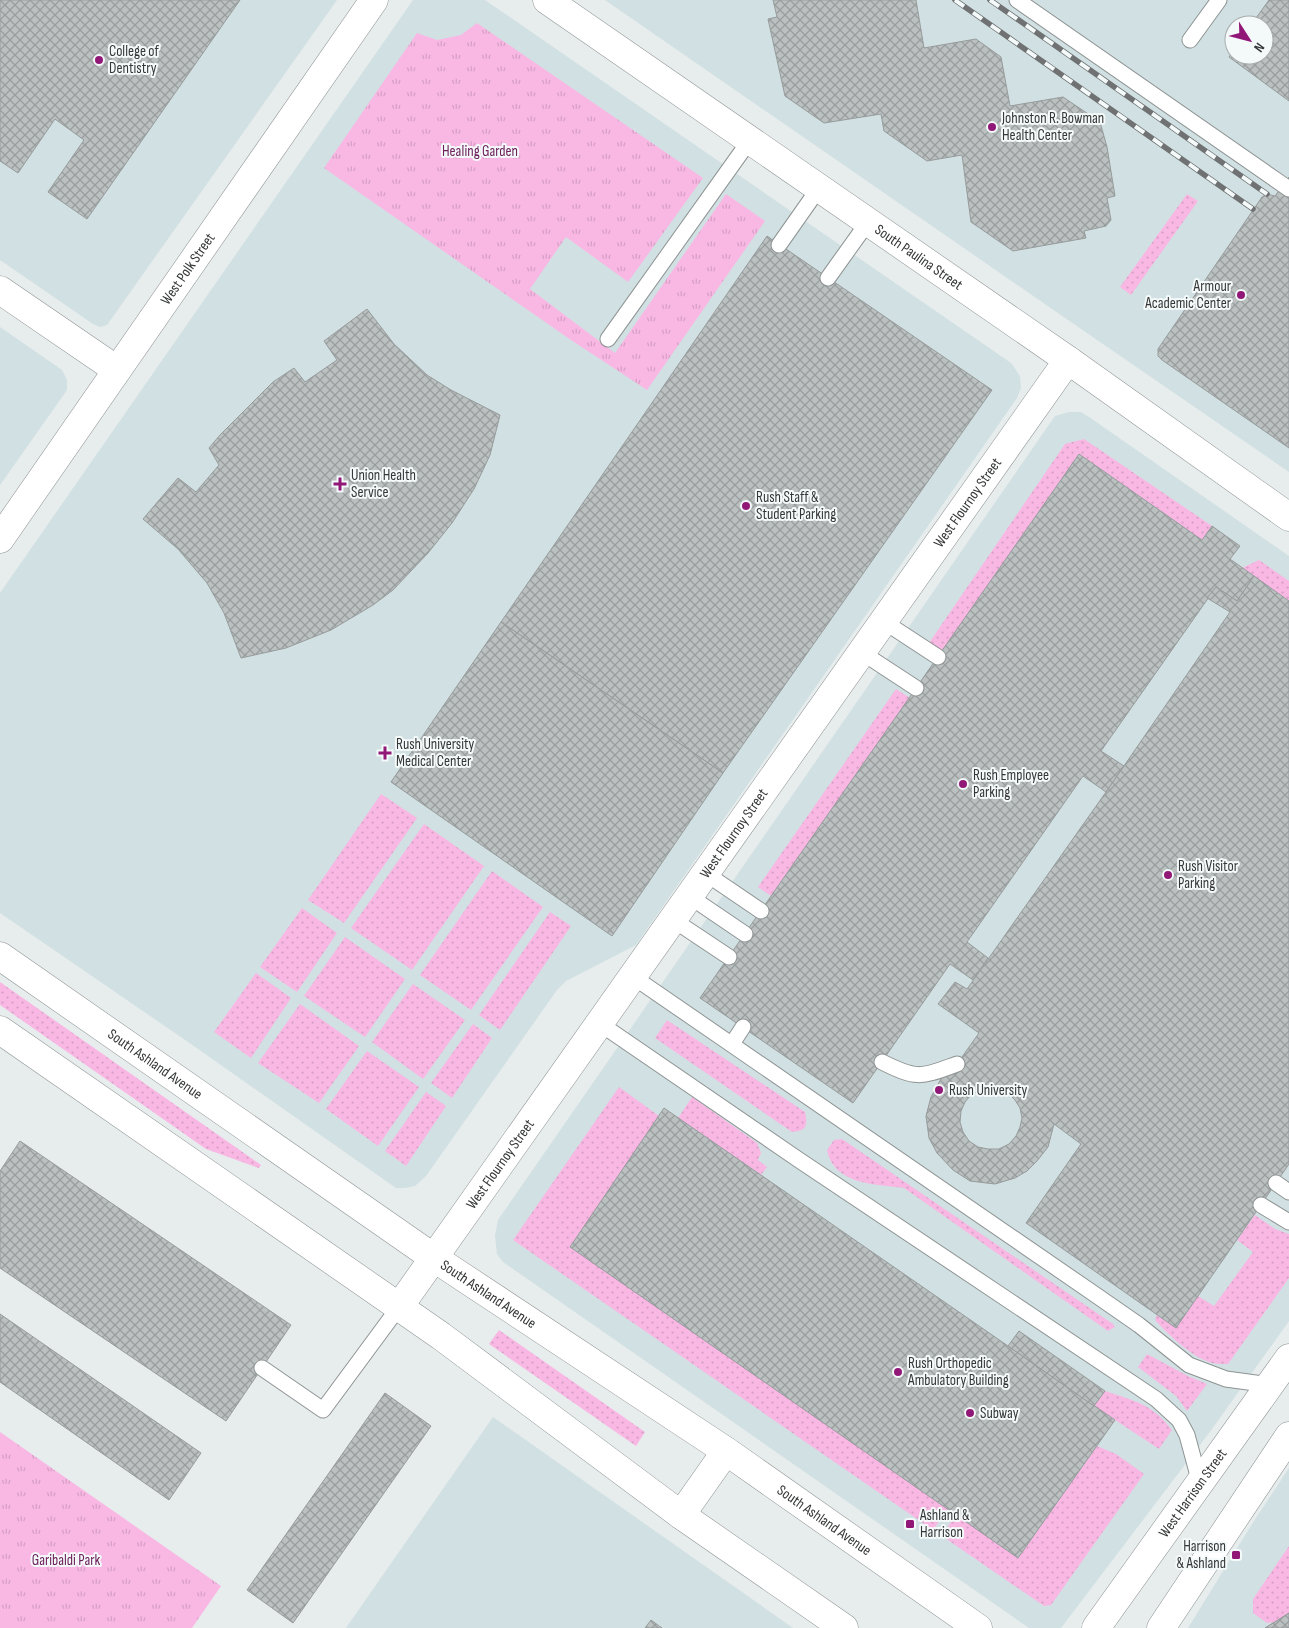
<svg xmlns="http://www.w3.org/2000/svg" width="1289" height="1628" font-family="'Sofia Sans Condensed',sans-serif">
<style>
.built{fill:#d1e0e2;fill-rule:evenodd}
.grass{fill:url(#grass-dots)}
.park{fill:url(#park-tufts)}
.building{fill:url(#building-cross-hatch);stroke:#979b9c;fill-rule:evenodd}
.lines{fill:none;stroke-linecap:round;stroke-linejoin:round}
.service-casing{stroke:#8e9393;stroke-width:17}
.minor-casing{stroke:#8e9393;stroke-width:29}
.secondary-casing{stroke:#8e9393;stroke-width:29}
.service{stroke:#fff;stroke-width:15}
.minor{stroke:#fff;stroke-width:28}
.secondary{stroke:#fff;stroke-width:28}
.rail-casing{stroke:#6f7172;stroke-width:5.5}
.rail{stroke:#f4f9fa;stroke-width:4;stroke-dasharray:11;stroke-linecap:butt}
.poi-dot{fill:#911877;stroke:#f4f9fa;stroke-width:2}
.labels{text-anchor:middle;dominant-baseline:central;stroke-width:4;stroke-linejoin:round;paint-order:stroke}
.poi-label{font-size:15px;fill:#353637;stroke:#f4f9fa;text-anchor:start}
.park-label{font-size:15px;fill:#6d205a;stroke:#f4f9fa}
.street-label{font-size:15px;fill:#353637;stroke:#f4f9fa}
</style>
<defs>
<pattern id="grass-dots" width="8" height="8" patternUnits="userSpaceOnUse" patternTransform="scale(1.25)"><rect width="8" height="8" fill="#f9b8e4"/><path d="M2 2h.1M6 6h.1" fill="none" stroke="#d69fc4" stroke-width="1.8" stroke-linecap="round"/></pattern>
<pattern id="park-tufts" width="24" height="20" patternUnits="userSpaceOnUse" patternTransform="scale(1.25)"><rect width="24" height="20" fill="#f9b8e4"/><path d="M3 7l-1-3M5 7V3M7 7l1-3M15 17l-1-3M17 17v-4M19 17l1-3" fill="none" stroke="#d69fc4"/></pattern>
<pattern id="building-cross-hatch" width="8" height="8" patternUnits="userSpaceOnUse" patternTransform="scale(1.25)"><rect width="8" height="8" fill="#bbc0c1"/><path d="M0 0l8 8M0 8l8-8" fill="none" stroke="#999d9e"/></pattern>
</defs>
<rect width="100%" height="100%" fill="#e7eced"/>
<g class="built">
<path d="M0,0H337L107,325L100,327L93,324L0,260Z"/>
<path d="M413,0H485L1011,363L1020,376L1021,388L1017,398L636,945L566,981L557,990L426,1176L415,1186L405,1188H396L191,1044L0,913V593Z"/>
<path d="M605,0H1289V472L1055,311ZM1234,25H1264V55H1234Z"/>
<path d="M0,327L62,370L67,380V390L0,485Z"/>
<path d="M1069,412H1081L1089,417L1289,556V1321L1212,1429L1061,1628H1029L503,1262L497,1254L495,1236L498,1220L1055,416Z"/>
<path d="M493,1417L793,1628H346Z"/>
<path d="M1289,1468V1628H1188L1252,1524Z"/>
</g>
<g class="grass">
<path d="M1187,194L1198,201L1131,295L1120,287Z"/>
<path d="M1084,439L1212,526L1202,540L1079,454L942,652L929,643L1065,444Z"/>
<path d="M1259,560L1289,581V601L1242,568Z"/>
<path d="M896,689L910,698L771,896L758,887Z"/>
<path d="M381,794L417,818L344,923L308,900Z"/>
<path d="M424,824L484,866L412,970L351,928Z"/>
<path d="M492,871L543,907L471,1010L420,975Z"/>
<path d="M302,908L337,933L297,992L260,967Z"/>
<path d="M550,912L571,926L500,1030L479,1015Z"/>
<path d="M345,937L405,979L365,1037L304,996Z"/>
<path d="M256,973L291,998L251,1058L214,1032Z"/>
<path d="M0,982L261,1165L259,1168L206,1149L0,1005Z"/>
<path d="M413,984L465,1020L423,1079L372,1042Z"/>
<path d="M300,1004L359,1046L319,1103L258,1063Z"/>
<path d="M667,1020L805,1112C808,1126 806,1131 792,1132L655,1038Z"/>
<path d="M473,1024L492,1038L452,1098L431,1083Z"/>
<path d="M367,1051L419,1087L378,1146L326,1109Z"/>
<path d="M619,1087L659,1116L570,1247L948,1509L933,1530L513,1240Z"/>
<path d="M426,1092L446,1106L406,1166L385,1151Z"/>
<path d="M692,1097L757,1143L761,1153L758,1160L767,1167L761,1175L678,1118Z"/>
<path d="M842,1139L1113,1324L1115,1327L1108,1331L904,1188C875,1184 834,1185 827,1150L834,1140Z"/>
<path d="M1255,1215L1275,1229L1289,1234V1278L1228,1364C1223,1364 1217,1364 1212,1363C1190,1356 1171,1337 1155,1320L1157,1315L1176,1328L1198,1296L1214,1306L1253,1252L1237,1240Z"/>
<path d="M499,1330L645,1432L636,1446L489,1344Z"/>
<path d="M1147,1354L1188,1376L1207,1384L1187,1411L1176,1396L1138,1367Z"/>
<path d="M1105,1391C1135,1401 1152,1404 1172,1430L1159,1449L1094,1406Z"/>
<path d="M1097,1446L1116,1454L1144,1474L1051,1605L1044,1606L942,1536L956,1514L1018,1558Z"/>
<path d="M1289,1546V1613L1275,1622L1267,1623L1253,1613V1599Z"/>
</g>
<g class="park">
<path d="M477,23L703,178L628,282L566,237L530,289L615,353L726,194L765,221L647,390L571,340L324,168L417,33L437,40L461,35Z"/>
<path d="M0,1432L221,1586L192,1628H0Z"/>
</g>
<g class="building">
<path d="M0,0H240L87,219L48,192L84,140L55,119L18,173L0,161Z"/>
<path d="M773,0H916L924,48L976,39L1001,57L1010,106L1063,97L1100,122L1107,147L1115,196L1107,198L1111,220L1106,226L1084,231L1086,238L1013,251L971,222L962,155L927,161L884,131L881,114L824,123L785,96L768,19L777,17Z"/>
<path d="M1269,0H1289V101L1229,57L1234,50V55H1264V25H1251Z"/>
<path d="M1289,177V448L1162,360L1158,356V349L1262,197L1267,194L1275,196Z"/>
<path d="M767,236L992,390L723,773L501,622Z"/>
<path d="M367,309L394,344L427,375L451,390L500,415L490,455L474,489L452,523L428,553L393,590L373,605L331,630L286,648L241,658L224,613L207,583L178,549L143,519L178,478L196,492L219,465L209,448L220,435L273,382L294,368L305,382L337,360L324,341Z"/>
<path d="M1079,454L1202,540L1212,526L1240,546L1230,559L1254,576L1237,601L1216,587L1101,751L1124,766L1106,792L1083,776L967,942L988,958L973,980L950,964L853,1103L700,998Z"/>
<path d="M1254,576L1289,601V1164L1176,1328L1026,1223L1081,1144L1054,1124L1048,1147L1037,1161L1027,1171L1015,1178L995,1184L970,1181L953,1170L937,1153L929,1138L926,1116L931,1097L942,1077L957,1064L979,1033L938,1004L955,982L967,989L1106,792L1230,612L1207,598L1216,587L1237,601ZM990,1088L999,1089L1008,1093L1015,1100L1020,1108L1022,1118L1020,1127L1016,1136L1009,1144L999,1149H988L978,1147L969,1141L963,1132L960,1122L961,1111L965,1102L971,1095L980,1090Z"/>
<path d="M501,622L723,773L612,936L391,782Z"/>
<path d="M664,1108L1115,1420L1018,1558L570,1247Z"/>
<path d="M20,1141L291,1325L226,1421L0,1268V1171Z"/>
<path d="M0,1314L201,1453L169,1500L0,1382Z"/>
<path d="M1019,1331L1105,1391L1094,1406L1008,1346Z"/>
<path d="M385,1393L431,1426L293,1623L247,1590Z"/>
<path d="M1289,1613V1628H1265L1275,1622Z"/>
<path d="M1289,1613V1628H1265L1275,1622Z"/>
<path d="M651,1620L662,1628H645Z"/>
</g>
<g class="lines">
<defs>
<g id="service">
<path d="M1017,0L1289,189"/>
<path d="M1190,40L1219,0"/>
<path d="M779,245L819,188"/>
<path d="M828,278L868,222"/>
<path d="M608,339L750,140"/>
<path d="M883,621L938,657"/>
<path d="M861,652L916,688"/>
<path d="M705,873L761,911"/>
<path d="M689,896L745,934"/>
<path d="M672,919L729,957"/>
<path d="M632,976L1090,1291L1139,1325L1189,1365L1226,1379L1270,1385"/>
<path d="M599,1023L799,1160L1156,1399L1179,1420L1187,1435L1200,1483"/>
<path d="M732,1044L743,1027"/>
<path d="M882,1062C918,1080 921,1077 957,1064"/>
<path d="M1276,1183L1289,1192"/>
<path d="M1261,1205L1289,1222"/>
<path d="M262,1368L323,1410L399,1307"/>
</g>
<g id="minor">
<path id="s1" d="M547,0L1068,360L1289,517"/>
<path d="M0,290L117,370"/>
<path id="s2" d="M0,539L374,0"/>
<path id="s3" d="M399,1307L1068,360"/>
</g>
<g id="secondary">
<path id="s4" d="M0,956L434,1258L726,1451L978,1628"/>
<path d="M0,1030L441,1336L681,1515L844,1628"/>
<path d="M681,1515L726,1451"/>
<path id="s5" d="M1096,1628L1289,1358"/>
<path d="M1161,1628L1289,1436"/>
</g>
</defs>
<use href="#service" class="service-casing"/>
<use href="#minor" class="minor-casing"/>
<use href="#secondary" class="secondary-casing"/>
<use href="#service" class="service"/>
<use href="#minor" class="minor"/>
<use href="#secondary" class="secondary"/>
<defs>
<g id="rail">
<path d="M955,0L1253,209"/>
<path d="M990,0L1267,194"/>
</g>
</defs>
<use href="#rail" class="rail-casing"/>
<use href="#rail" class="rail"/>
</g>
<g class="poi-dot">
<circle cx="99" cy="60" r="5"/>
<circle cx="992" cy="127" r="5"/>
<circle cx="1241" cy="295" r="5"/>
<path d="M337.5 476.5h5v5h5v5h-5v5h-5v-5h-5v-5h5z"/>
<circle cx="746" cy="506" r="5"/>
<path d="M382.5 745.5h5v5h5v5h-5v5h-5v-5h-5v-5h5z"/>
<circle cx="963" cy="784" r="5"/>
<circle cx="1168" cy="875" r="5"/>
<circle cx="939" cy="1090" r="5"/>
<circle cx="898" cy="1372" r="5"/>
<circle cx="970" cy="1413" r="5"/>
<rect x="905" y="1519" width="10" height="10" rx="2.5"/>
<rect x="1231" y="1550" width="10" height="10" rx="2.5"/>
</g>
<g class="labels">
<g class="poi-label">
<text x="109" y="51">College of<tspan x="109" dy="17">Dentistry</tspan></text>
<text x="1002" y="118">Johnston R. Bowman<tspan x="1002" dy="17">Health Center</tspan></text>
<text x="1231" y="286" text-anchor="end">Armour<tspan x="1231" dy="17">Academic Center</tspan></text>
<text x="351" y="475">Union Health<tspan x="351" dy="17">Service</tspan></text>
<text x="756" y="497">Rush Staff &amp;<tspan x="756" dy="17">Student Parking</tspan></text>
<text x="396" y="744">Rush University<tspan x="396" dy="17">Medical Center</tspan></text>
<text x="973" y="775">Rush Employee<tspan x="973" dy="17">Parking</tspan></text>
<text x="1178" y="866">Rush Visitor<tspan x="1178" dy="17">Parking</tspan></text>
<text x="949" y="1090">Rush University</text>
<text x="908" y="1363">Rush Orthopedic<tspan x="908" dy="17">Ambulatory Building</tspan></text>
<text x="980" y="1413">Subway</text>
<text x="920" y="1515">Ashland &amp;<tspan x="920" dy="17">Harrison</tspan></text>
<text x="1226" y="1546" text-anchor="end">Harrison<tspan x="1226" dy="17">&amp; Ashland</tspan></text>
</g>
<g class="park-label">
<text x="480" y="151">Healing Garden</text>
<text x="66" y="1560">Garibaldi Park</text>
</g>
<g class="street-label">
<text stroke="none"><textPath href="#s1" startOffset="452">South Paulina Street</textPath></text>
<text stroke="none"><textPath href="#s2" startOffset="329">West Polk Street</textPath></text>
<text stroke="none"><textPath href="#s3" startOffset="985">West Flournoy Street</textPath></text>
<text stroke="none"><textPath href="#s3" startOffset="580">West Flournoy Street</textPath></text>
<text stroke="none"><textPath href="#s4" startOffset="189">South Ashland Avenue</textPath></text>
<text stroke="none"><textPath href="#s3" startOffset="175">West Flournoy Street</textPath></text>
<text stroke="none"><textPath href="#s4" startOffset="594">South Ashland Avenue</textPath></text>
<text stroke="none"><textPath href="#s5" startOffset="166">West Harrison Street</textPath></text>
<text stroke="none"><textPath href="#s4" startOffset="999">South Ashland Avenue</textPath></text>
</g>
</g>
<g transform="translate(1249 40) rotate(126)"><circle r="24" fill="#f4f9fa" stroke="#a8abac"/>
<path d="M0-4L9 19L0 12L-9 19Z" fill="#911877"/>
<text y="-8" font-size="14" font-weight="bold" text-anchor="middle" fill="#353637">N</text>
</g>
</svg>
